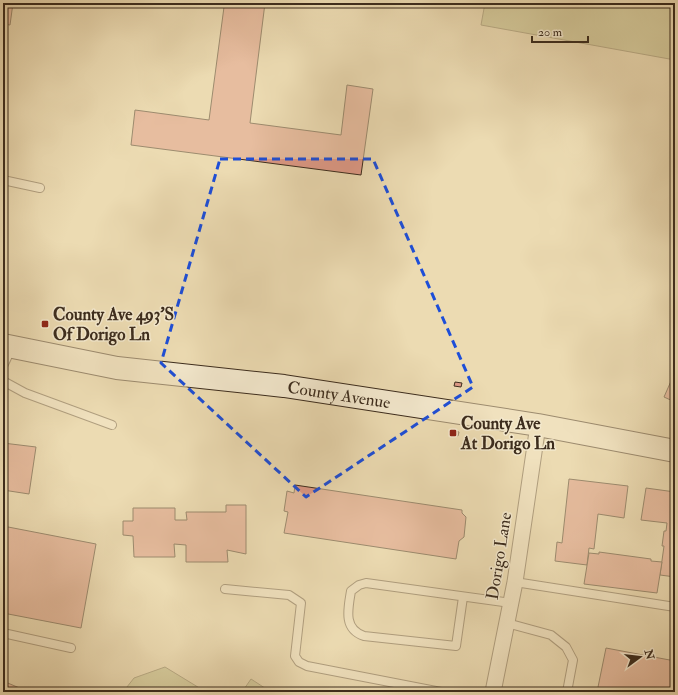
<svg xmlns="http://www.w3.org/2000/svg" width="678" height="695" font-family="'IM FELL Double Pica',serif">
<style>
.green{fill:#bebe88;stroke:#7d7552}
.building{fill:#df9a87;stroke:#3c2c1d}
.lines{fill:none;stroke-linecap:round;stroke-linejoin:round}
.service-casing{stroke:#685842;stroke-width:10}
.minor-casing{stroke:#685842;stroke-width:17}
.secondary-casing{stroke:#3c2c1d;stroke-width:24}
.service{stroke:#f3e8cd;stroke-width:8}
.minor{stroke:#f3e8cd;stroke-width:15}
.secondary{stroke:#f3e8cd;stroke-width:22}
.marked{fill:none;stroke:#1d4ed8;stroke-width:3;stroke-dasharray:8 5;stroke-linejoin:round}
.poi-dot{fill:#8f2418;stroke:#f3e8cd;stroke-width:1.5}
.labels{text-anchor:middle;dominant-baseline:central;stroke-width:3;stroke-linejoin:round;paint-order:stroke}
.poi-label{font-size:17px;font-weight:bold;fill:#3c2c1d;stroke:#f3e8cd;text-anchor:start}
.street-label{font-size:17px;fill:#3c2c1d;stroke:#f3e8cd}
</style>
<rect width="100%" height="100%" fill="#ecdbb2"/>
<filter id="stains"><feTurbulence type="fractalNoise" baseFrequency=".005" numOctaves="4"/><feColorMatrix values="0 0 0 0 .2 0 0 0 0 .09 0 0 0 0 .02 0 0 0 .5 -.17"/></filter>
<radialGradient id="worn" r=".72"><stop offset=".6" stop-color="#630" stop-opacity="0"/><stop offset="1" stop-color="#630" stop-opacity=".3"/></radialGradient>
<g class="green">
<path d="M485,3H675V60L481,25Z"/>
<path d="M165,667L206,692H123L134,678Z"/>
<path d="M251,679L271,692H242Z"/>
</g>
<g class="building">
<path d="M3,3H13L10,25L3,24Z"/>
<path d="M193,3H265L250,123L341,135L347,85L373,89L361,175L131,145L135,110L209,120L224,7Z"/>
<path d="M3,52L6,53L3,75Z"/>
<path d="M675,372V402L664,397Z"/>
<path d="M455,382L462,383L461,387L454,386Z"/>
<path d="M451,430L459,432L458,436L451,434Z"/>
<path d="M3,443L36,447L29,494L3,490Z"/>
<path d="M569,479L628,486L624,518L598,514L594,549L589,548L587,565L555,561L557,542L562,543Z"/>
<path d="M295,485L462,510V513L466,517L464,537L459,541L456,559L284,533L288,512L284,511L287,491L294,493Z"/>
<path d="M646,488L675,492V577L660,575L664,546H662L664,531H666L667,523L641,520Z"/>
<path d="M226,505H246V554L227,550L228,562H186V545L174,544L175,557H134L133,536L123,535V521H133V508H175V520H187L186,512H226Z"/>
<path d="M3,526L96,544L81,628L3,613Z"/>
<path d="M599,552L651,559V561L662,562L657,593L584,584L589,553L599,554Z"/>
<path d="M606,648L675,661V692H597Z"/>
<path d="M3,681L29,692H3Z"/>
</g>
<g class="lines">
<defs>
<g id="service">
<path d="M3,180L40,188"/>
<path d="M3,366L12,347"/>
<path d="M3,381L25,393L112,425"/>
<path d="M515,582L675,607"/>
<path d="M225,589L289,595L301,603L295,656L299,662L307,666L441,692"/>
<path d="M463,597L456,646L364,636C343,629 348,609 351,591L359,585L366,583L511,603"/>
<path d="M507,623L551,635L566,647L573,660L567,692"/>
<path d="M3,633L71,648"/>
</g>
<path id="minor" d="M493,692L515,582L538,425"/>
<g id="secondary">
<path id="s1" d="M3,345L117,368L284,386L538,425L675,451"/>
</g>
</defs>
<use href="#service" class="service-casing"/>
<use href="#minor" class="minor-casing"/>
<use href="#secondary" class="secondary-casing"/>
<use href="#service" class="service"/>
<use href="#minor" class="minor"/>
<use href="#secondary" class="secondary"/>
</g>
<path d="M0 0H678V695H0ZM220,159H373L473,387L306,497L161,363Z" fill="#ecdbb2" fill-opacity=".55" fill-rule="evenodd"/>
<path class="marked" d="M220,159H373L473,387L306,497L161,363Z"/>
<g class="poi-dot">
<rect x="41" y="320" width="8" height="8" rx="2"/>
<rect x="449" y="429" width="8" height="8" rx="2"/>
</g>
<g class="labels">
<g class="poi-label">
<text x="53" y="314">County Ave 493'S<tspan x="53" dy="20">Of Dorigo Ln</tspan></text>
<text x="461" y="423">County Ave<tspan x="461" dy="20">At Dorigo Ln</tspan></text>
</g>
<g class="street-label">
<text stroke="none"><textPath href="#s1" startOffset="340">County Avenue</textPath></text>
<text transform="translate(499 556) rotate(-81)">Dorigo Lane</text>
</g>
</g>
<rect width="678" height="695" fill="none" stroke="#ecdbb2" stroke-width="16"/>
<rect x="4" y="4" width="670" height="687" fill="none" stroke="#3c2c1d" stroke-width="2"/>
<rect x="8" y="8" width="662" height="679" fill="none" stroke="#3c2c1d"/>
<g transform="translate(640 657) rotate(75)" stroke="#f3e8cd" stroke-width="3" paint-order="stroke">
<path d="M0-3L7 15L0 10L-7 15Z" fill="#3c2c1d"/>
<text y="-6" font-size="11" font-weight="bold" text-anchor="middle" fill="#3c2c1d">N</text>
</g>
<path d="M532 36v6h56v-6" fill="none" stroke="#3c2c1d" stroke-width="2"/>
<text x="538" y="36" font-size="12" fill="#3c2c1d" stroke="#f3e8cd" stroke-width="3" paint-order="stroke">20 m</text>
<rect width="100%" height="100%" filter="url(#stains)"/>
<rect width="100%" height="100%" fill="url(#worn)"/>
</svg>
